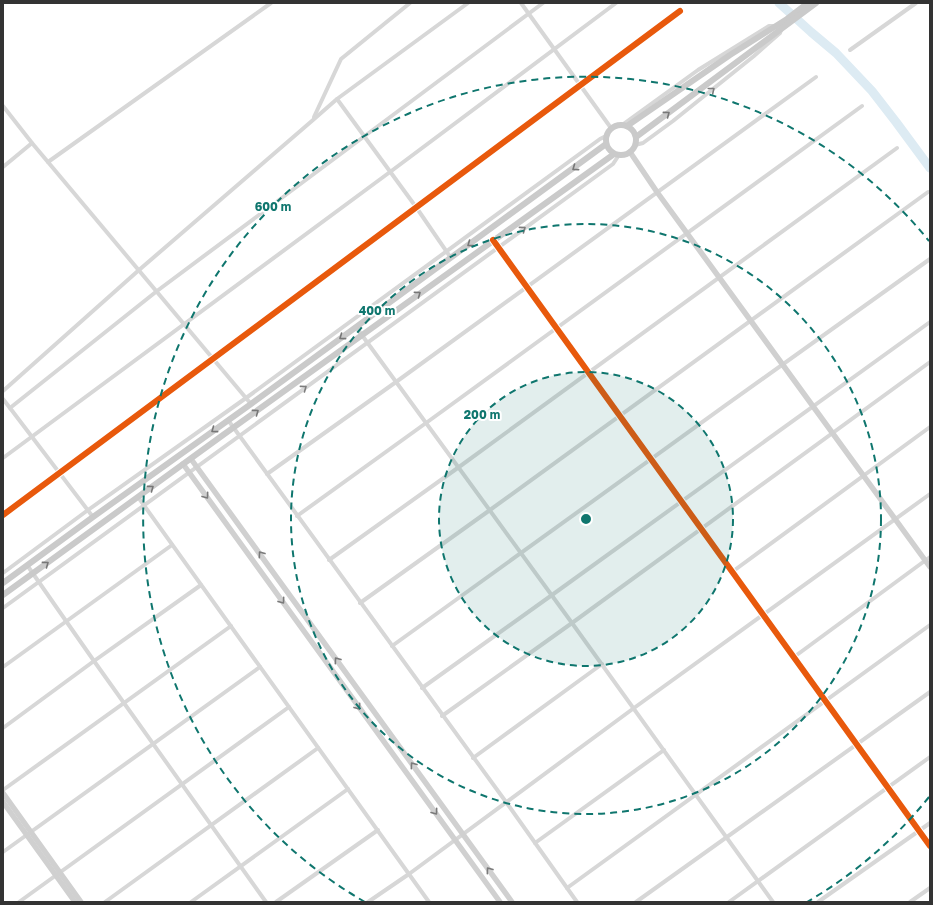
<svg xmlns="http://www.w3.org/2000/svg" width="933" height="905" font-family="'Golos Text',sans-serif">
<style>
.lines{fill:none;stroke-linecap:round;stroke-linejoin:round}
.river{stroke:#ddebf3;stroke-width:9}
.street{stroke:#d7d7d7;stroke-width:4}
.secondary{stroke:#d0d0d0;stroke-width:5.5}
.primary{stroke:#cacaca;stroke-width:6}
.cycleway-casing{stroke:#fff;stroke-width:8}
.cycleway{stroke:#e8590c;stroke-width:6}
.oneway{stroke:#7d7d7d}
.oneway2{stroke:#777}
.oneway3{stroke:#7a7a7a}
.ring{fill:none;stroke:#0f766e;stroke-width:2;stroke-dasharray:7 5}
.centre{fill:#0f766e;stroke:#fff;stroke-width:2}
.ring-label{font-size:12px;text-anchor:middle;font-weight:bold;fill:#0f766e;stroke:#fff;stroke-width:4;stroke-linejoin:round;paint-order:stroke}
</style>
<rect width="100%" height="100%" fill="#fff"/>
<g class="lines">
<path class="river" d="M779,3L811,32L836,53L872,91L896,122L930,168"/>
<g class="street">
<path d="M521,3L611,128"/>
<path d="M850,50L916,3"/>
<path d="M337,99L416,207L451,258"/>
<path d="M3,106L32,143L251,404"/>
<path d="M314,117L341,59L410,3"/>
<path d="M622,125L698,70L769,26H774"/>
<path d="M635,145L643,143L673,121L754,56L780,33L781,30"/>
<path d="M48,162L271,3"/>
<path d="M3,167L32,143"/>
<path d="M493,240L930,846"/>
<path d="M356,327L572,623L773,902"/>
<path d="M3,391L139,270L313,120L337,99L468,3"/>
<path d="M3,399L10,408"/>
<path d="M228,420L506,802L577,902"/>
<path d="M3,458L390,172L616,3"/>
<path d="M267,474L396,382L816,77"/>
<path d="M138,497L429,902"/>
<path d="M3,515L680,11"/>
<path d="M297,516L426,423L862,106"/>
<path d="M93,517L10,408L157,291L543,3"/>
<path d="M329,560L459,467L897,148"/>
<path d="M27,565L66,621L94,661L266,902"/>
<path d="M732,572L930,427"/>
<path d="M3,573L88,510L246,398L600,139L606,136"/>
<path d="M360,603L490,510L928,192"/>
<path d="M3,608L613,164L619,155"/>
<path d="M392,646C571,517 750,387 930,259"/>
<path d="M794,657L930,557"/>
<path d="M3,667L172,545"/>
<path d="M422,688L552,595L930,322"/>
<path d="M442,716L572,623L930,362"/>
<path d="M3,728L94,661L201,585"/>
<path d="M473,758L602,664"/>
<path d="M3,790L231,626"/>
<path d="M535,843L664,750"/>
<path d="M3,852L260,667"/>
<path d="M567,888L930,625"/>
<path d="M19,902L289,707"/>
<path d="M105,902L318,748"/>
<path d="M191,902L348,789"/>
<path d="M276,902L378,830"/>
<path d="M368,902L409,874L634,708L930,494"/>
<path d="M636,902L930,692"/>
<path d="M729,902L930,757"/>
<path d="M818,902L930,823"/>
<path d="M910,902L930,888"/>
</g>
<g class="secondary">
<path d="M630,152L657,192L930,567"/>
<path d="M191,459L512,902"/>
<path d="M183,464L500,902"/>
<path d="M3,793L81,902"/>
<path d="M3,802L75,902"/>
</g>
<g class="primary">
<circle cx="621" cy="140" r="15"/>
<path d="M627,126L730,55L787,19L808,3"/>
<path d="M636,137L816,3"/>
<path d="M3,583L93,517L251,404L606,144"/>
<path d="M3,595C206,447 409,300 614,154"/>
</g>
<defs>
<g id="cycleway">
<path d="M493,240L930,846"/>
<path d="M3,515L680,11"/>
</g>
</defs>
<use href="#cycleway" class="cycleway-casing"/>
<use href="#cycleway" class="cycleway"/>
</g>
<defs><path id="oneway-chevron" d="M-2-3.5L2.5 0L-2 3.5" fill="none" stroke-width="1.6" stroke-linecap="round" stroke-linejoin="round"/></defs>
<g class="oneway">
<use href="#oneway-chevron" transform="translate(712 90) rotate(-39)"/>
<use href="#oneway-chevron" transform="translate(523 229) rotate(-36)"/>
<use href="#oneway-chevron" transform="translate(304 388) rotate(-36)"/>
</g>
<g class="oneway2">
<use href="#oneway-chevron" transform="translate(667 114) rotate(-37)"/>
<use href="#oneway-chevron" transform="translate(575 168) rotate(144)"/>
<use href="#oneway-chevron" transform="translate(470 244) rotate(144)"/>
<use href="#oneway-chevron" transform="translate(418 294) rotate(-36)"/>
<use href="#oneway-chevron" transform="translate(342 337) rotate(144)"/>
<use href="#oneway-chevron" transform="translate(256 412) rotate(-36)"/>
<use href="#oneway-chevron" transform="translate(214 430) rotate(144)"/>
<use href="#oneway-chevron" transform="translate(151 488) rotate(-36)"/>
<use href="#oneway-chevron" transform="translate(46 564) rotate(-36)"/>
</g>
<g class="oneway3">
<use href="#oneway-chevron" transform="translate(206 496) rotate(54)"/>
<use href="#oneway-chevron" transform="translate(261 554) rotate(-126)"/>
<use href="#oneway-chevron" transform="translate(282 601) rotate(54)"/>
<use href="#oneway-chevron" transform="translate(337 660) rotate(-126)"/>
<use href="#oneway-chevron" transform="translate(358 707) rotate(54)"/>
<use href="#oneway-chevron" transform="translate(413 765) rotate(-126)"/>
<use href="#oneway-chevron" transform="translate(435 812) rotate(54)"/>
<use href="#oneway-chevron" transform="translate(489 870) rotate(-126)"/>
</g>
<circle cx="586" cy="519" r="147" fill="#0f766e" fill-opacity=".12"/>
<g class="ring">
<circle cx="586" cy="519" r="147"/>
<circle cx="586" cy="519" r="295"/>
<path d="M929 797A442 442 0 0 1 807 902M365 902A442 442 0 1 1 929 241"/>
</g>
<circle cx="586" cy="519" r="6" class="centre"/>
<g class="ring-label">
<text x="273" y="211">600 m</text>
<text x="377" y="315">400 m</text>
<text x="482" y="419">200 m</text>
</g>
<rect width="933" height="905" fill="none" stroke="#333333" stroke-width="8"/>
</svg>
